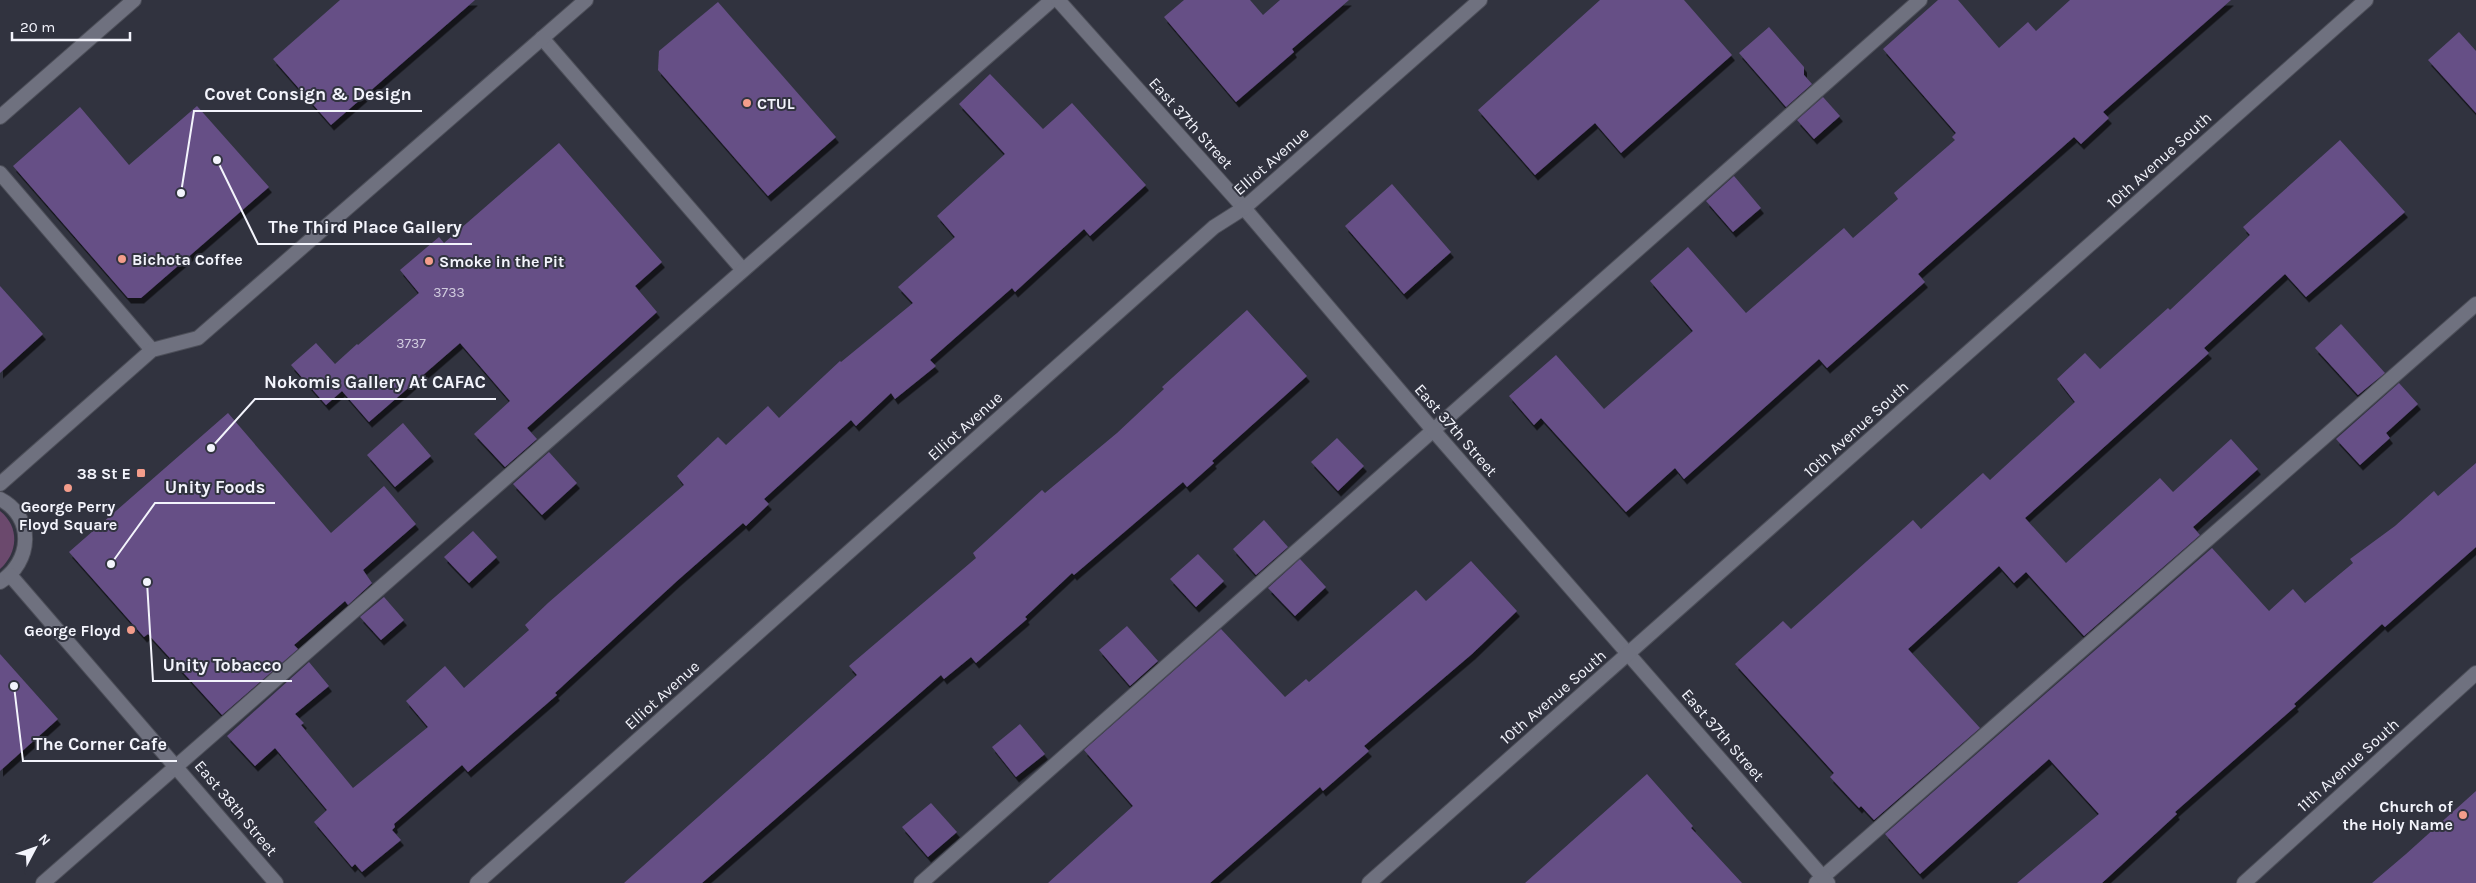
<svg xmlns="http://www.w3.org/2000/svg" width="2476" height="883" font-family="Karla,sans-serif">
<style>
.green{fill:#6b496d}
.building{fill:#664f86;filter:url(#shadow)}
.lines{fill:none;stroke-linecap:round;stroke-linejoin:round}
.service-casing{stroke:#4d4f59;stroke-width:16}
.minor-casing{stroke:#4d4f59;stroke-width:16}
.tertiary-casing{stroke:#4d4f59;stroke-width:16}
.service{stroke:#6f717f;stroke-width:14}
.minor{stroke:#6f717f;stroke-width:14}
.tertiary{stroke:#6f717f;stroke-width:14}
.poi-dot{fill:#f49d8b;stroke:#31333f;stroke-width:2}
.labels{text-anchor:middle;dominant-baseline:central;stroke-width:4;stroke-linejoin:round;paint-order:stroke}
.number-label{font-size:14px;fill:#d0cbde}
.poi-label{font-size:16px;font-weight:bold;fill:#f3f4fc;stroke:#31333f;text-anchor:start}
.street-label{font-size:16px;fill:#f3f4fc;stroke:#31333f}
.leader{fill:none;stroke:#f3f4fc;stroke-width:2}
.callout-dot{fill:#f3f4fc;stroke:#31333f;stroke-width:2}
.callout-label{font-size:18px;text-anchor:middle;font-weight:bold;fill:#f3f4fc;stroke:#31333f;stroke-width:4;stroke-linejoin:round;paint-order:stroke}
</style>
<defs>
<filter id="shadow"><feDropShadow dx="3" dy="5.5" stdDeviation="0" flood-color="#0009"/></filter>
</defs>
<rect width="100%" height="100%" fill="#31333f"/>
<path class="green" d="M0,511C20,527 18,553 0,569Z"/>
<g class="building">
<path d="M340,0H475L331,125L273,59Z"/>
<path d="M1184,0H1250L1263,15L1280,0H1349L1292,49L1294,52L1236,102L1164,17Z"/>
<path d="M1600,0H1684L1732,55L1621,153L1595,123L1535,175L1478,110Z"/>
<path d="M1938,0H1958L1999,48L2028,22L2036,31L2070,0H2231L2103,112L2109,118L2081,144L2074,137L1918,274L1925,282L1827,368L1819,359L1684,479L1675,468L1626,512L1541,418L1534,425L1509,396L1556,355L1604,409L1693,331L1650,281L1688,247L1746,313L1844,228L1853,238L1898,199L1894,193L1955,140L1952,137L1956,133L1883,49Z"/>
<path d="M718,2L836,137L768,196L658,70L659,51Z"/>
<path d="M1769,27L1804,67V75L1812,84L1786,107L1739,53Z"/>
<path d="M2459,32L2476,51V113L2428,60Z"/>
<path d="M990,74L1043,129L1072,103L1146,185L1090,236L1084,229L1015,292L1012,288L930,360L936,366L895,399L891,393L856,426L851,420L764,499L769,504L746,526L743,523L677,581L555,693L557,695L468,772L462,765L394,824L395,827L392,830L401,840L362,872L355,864L352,867L314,822L327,810L275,748L255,766L227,736L309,662L329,686L295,714L304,723L301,725L353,788L428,727L406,701L445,666L464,688L529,630L525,625L548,603L684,485L677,476L718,437L726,445L768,406L779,418L840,361L841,362L913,303L898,287L955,237L937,216L1005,154L959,104Z"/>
<path d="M1823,97L1840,116L1814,139L1797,120Z"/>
<path d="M197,106L269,187L141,298H128L13,166L80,107L129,165Z"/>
<path d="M2340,140L2405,212L2306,297L2285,274L2204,348L2209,353L2025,518L2066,563L2160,478L2173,492L2231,439L2258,469L2193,527L2200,535L2084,636L2026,572L2014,583L1999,566L1908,649L1980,728L1874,820L1861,806L1859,808L1830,777L1834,773L1735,664L1783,621L1791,629L1913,520L1921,529L1983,473L1990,480L2075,402L2057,379L2085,353L2100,369L2168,308L2170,310L2250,235L2243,227Z"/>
<path d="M559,143L662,262L635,286L657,312L527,428L537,439L505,467L474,434L510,401L460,343L369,422L342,391L326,405L291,365L316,343L335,364L357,344L358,345L419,293L400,270L439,237L444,243Z"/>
<path d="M1734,176L1761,208L1733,232L1706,201Z"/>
<path d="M1392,184L1451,252L1404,294L1345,226Z"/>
<path d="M0,286L43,334L0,373Z"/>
<path d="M1247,310L1307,376L1212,461L1214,463L1187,487L1183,482L1074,575L1072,573L1025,617L1027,619L976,663L971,657L944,679L941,675L702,883H624L857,675L849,666L976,558L973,553L1042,490L1045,493L1117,433L1164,389L1162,387Z"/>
<path d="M2341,324L2385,373L2358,395L2315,348Z"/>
<path d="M2399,383L2418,404L2386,433L2390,438L2360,465L2336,439Z"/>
<path d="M228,413L331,533L384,486L416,524L363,570L372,583L348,605L345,601L294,645L298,649L222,715L148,634L144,637L69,552Z"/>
<path d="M403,423L431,456L395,487L367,455Z"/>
<path d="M1337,438L1364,466L1338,491L1311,462Z"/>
<path d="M549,452L577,483L542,515L513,484Z"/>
<path d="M2476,463V547L2385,627L2382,624L2294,704L2296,706L2175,812L2177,814L2102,883H2017L2099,814L2049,759L1920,874L1885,834L2212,548L2269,611L2293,589L2305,603L2353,563L2350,559L2395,526L2434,491L2438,496Z"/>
<path d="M1264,520L1288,547L1256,575L1233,549Z"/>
<path d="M473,531L497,557L469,583L444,557Z"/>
<path d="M1198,554L1224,581L1196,607L1170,579Z"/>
<path d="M1300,559L1326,587L1295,616L1268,588Z"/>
<path d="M1471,561L1517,611L1472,654L1364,746L1369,751L1323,791L1320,787L1210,883H1048L1133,806L1084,750L1221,629L1285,697L1306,679L1309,682L1416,590L1426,601Z"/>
<path d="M384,597L404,620L381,640L360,617Z"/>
<path d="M1127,626L1158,661L1130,686L1099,650Z"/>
<path d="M0,654L58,719L0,771Z"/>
<path d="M1020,724L1045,754L1016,777L992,747Z"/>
<path d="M1647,774L1693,826L1691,828L1742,883H1525Z"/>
<path d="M2476,791V883H2372L2406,854Z"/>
<path d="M931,803L957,832L928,857L902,827Z"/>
</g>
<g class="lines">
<defs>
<g id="service">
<path d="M542,38L743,270"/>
<path d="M0,117L134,0"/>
<path d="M0,173L152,350"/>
<path d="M43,883L1052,0"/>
<path d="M921,883L1920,0"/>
<path d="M1816,883L2476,304"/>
</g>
<g id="minor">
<path d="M1058,0L1244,208L1433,430L1828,883"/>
<path d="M477,883L1214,227L1244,208L1480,0"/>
<path d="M1369,883L2366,0"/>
<path d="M2244,883L2476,673"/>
</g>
<g id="tertiary">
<path d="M0,484L152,350L198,338L586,0"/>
<path d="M0,499C35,517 32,562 0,582"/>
<path d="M10,575L276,883"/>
</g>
</defs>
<use href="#service" class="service-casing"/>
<use href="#minor" class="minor-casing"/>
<use href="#tertiary" class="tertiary-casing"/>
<use href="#service" class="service"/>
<use href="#minor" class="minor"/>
<use href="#tertiary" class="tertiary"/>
</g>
<g class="poi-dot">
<circle cx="747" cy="103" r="5"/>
<circle cx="122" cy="259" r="5"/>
<circle cx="429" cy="261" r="5"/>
<rect x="136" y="468" width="10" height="10" rx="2.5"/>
<circle cx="68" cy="488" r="5"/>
<circle cx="131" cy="630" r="5"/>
<circle cx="2463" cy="815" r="5"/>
</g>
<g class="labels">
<g class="number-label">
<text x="449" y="292">3733</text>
<text x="411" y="343">3737</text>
</g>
<g class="poi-label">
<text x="757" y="103">CTUL</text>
<text x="132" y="259">Bichota Coffee</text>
<text x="439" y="261">Smoke in the Pit</text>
<text x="131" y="473" text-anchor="end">38 St E</text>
<text x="68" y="506" text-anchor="middle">George Perry<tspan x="68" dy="18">Floyd Square</tspan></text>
<text x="121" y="630" text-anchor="end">George Floyd</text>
<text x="2453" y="806" text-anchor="end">Church of<tspan x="2453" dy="18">the Holy Name</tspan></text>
</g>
<g class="street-label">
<text transform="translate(1191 123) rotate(48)">East 37th Street</text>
<text transform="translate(2159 160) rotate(-42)">10th Avenue South</text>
<text transform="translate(1271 161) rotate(-41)">Elliot Avenue</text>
<text transform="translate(965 426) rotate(-42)">Elliot Avenue</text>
<text transform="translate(1856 429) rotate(-42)">10th Avenue South</text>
<text transform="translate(1456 430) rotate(49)">East 37th Street</text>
<text transform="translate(662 695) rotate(-42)">Elliot Avenue</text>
<text transform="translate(1553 697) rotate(-41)">10th Avenue South</text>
<text transform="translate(1723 735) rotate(49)">East 37th Street</text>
<text transform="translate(2348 765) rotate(-42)">11th Avenue South</text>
<text transform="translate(236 808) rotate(50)">East 38th Street</text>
</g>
</g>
<path class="leader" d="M181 193L194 111H422M217 160L258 244H472M211 448L255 399H496M111 564L155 503H275M147 582L153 681H292M14 686L23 761H177"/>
<g class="callout-dot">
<circle cx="181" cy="193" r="5"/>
<circle cx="217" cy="160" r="5"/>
<circle cx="211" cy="448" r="5"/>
<circle cx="111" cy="564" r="5"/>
<circle cx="147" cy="582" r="5"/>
<circle cx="14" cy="686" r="5"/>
</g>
<g class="callout-label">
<text x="308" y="100">Covet Consign &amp; Design</text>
<text x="365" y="233">The Third Place Gallery</text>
<text x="375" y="388">Nokomis Gallery At CAFAC</text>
<text x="215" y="493">Unity Foods</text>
<text x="222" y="671">Unity Tobacco</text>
<text x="100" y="750">The Corner Cafe</text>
</g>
<g transform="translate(35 848) rotate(49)" stroke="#31333f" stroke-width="4" paint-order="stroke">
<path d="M0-4L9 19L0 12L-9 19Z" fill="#f3f4fc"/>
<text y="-8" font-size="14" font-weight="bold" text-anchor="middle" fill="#f3f4fc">N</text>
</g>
<path d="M12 32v8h118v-8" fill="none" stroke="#f3f4fc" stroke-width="2.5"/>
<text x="20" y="32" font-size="15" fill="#f3f4fc" stroke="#31333f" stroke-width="4" paint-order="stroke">20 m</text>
</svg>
